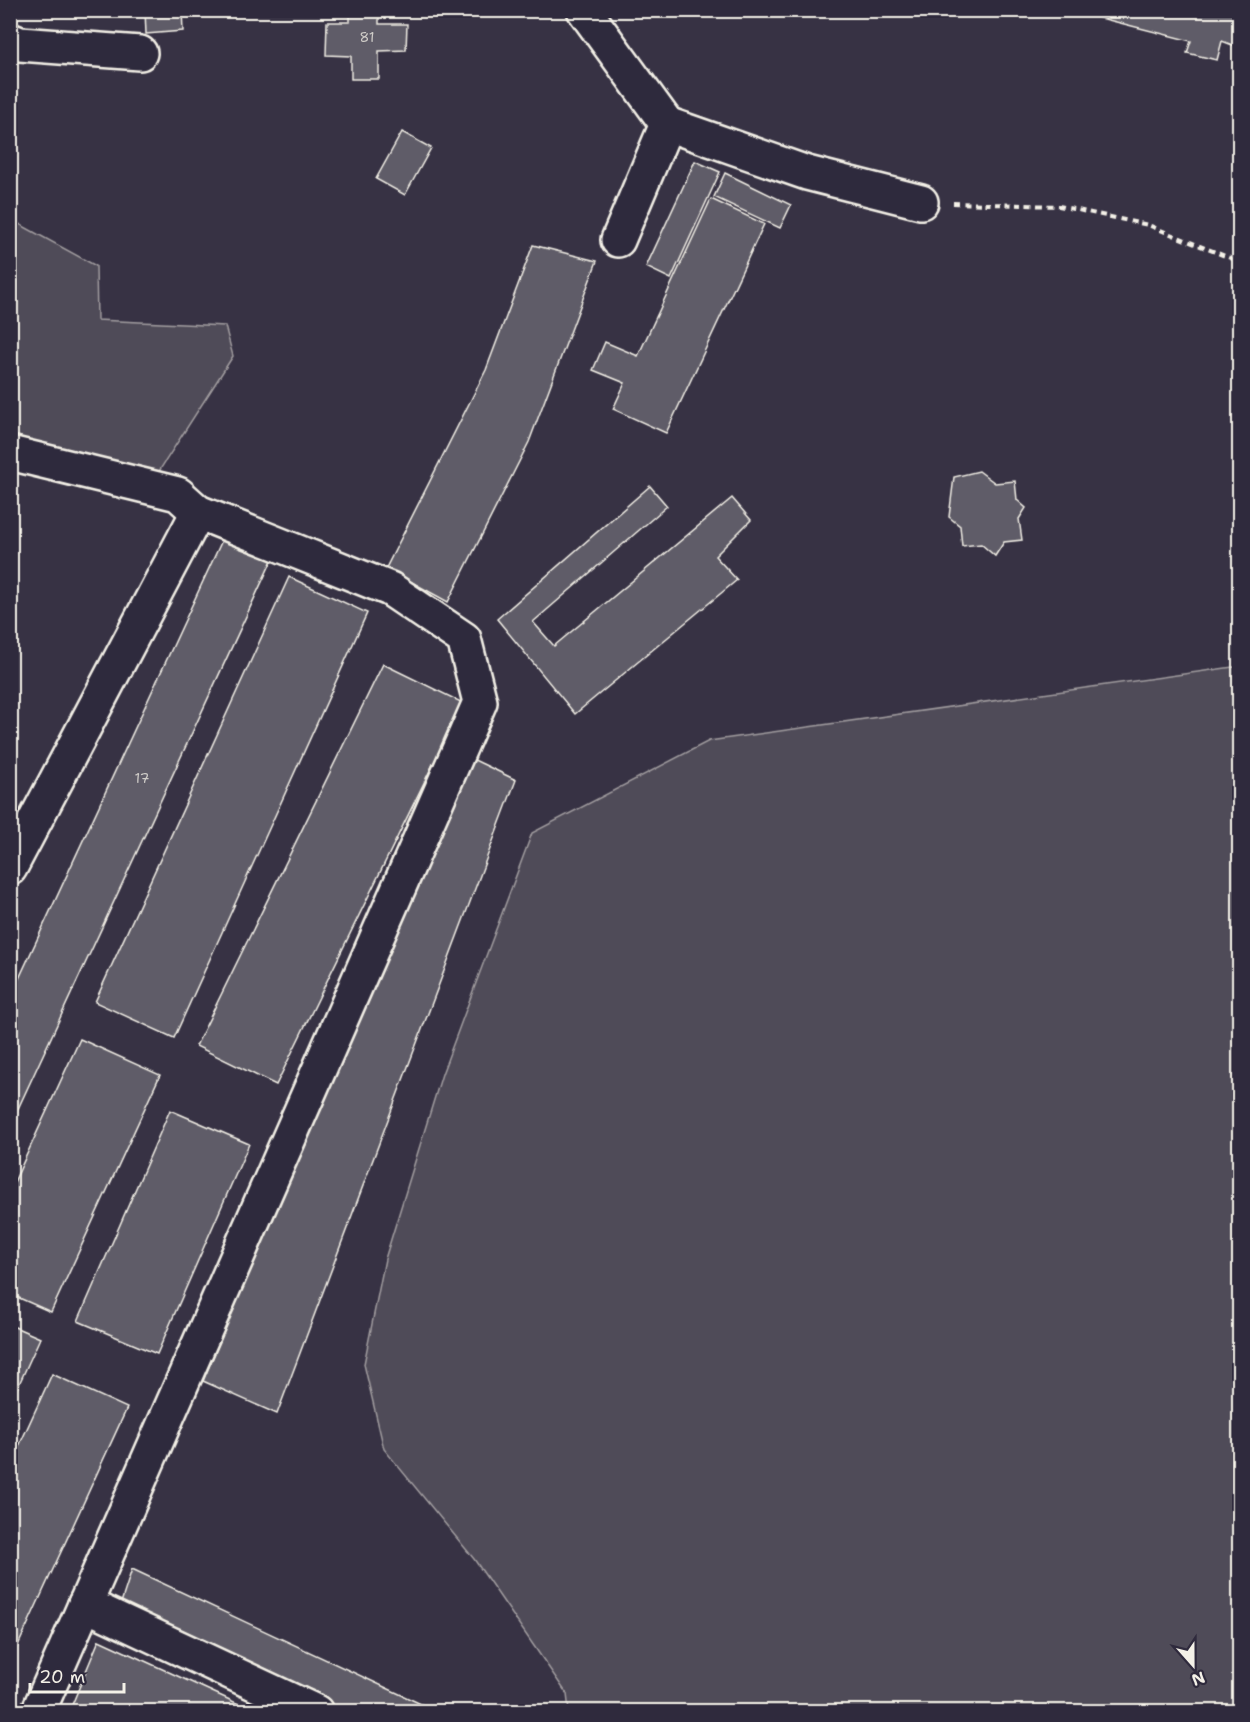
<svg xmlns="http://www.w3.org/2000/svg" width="1250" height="1722" font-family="'Shantell Sans',sans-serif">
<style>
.green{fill:#504b59;stroke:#a29ea0;stroke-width:1.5}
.building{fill:#5f5c67;stroke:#f4f1e8;stroke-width:1.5}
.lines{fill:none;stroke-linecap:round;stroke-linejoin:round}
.minor-casing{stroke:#f4f1e8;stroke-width:38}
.path{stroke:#f4f1e8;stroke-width:4;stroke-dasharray:6 4.5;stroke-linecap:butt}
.minor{stroke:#2f2a3d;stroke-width:33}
.labels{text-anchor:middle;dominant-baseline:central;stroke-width:6;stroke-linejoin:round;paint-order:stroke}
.number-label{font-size:14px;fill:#cfccc8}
</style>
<rect width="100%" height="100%" fill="#373244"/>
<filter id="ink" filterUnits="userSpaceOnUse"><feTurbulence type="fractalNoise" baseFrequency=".0167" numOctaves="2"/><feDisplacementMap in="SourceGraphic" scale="12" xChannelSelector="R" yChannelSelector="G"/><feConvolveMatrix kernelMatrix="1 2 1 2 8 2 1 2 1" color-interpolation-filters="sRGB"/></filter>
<g filter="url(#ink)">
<g class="green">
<path d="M10,219L96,266L97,320L225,326L233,356L154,479L11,440Z"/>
<path d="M1233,667L1240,668L1239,1711H569L567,1694L474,1559L384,1449L364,1364L385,1259L442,1074L532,833L709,741Z"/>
</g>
<g class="building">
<path d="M145,10H182L183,31L146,34Z"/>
<path d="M350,10H379V24H407L406,50L379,51V79H351V56L326,55L327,22H350Z"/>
<path d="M1069,10H1239L1240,48L1222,41L1217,60L1187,53L1191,41Z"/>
<path d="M402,132L431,148L405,195L376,179Z"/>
<path d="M695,161L720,172L671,279L646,267Z"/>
<path d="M725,173L791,205L780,228L714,197Z"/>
<path d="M711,199L764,224L666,433L613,409L625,383L593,370L605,342L638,356Z"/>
<path d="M533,245L597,261L529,442L448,602L386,568L486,370Z"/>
<path d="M979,471L995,483L1015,481L1017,500L1026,508L1019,519L1022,540L1004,542L995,556L981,544L962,546L960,526L949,517L954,477Z"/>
<path d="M650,486L667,506L533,622L554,646L732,498L751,520L715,556L737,580L575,714L497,619Z"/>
<path d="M224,536L273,558L10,1126V998Z"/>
<path d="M289,577L367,613L174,1038L95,1002Z"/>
<path d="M383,664L463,703L276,1085L196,1046Z"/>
<path d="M466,756L516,780L277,1414L203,1381Z"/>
<path d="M80,1039L160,1075L51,1312L10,1294V1191Z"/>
<path d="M170,1110L249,1144L157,1354L78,1321Z"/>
<path d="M10,1325L40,1338L10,1404Z"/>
<path d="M52,1374L127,1408L10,1663V1466Z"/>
<path d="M132,1569L438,1712H340L119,1609Z"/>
<path d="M99,1640L256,1712H69Z"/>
</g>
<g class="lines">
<defs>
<g id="minor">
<path d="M584,10L667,124L618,240"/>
<path d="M10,40L20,44L140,53"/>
<path d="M667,124L807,173L921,202"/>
<path d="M10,453L178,494L198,512L390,589L464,639L480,702L38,1712"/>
<path d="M10,868L198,512"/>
<path d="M85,1604L316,1712"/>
</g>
</defs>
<use href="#minor" class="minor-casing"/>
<path class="path" d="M953,203L1059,206L1148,225L1240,262"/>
<use href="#minor" class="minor"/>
</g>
</g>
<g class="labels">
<g class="number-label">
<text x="367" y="37">81</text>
<text x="142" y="778">17</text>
</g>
</g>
<rect width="1250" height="1722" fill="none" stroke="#2f2a3d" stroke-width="36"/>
<rect x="18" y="18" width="1214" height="1686" fill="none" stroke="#f4f1e8" stroke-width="2" filter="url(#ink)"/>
<g transform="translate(1193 1665) rotate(159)" stroke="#2f2a3d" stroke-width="4.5" paint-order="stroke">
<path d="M0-4.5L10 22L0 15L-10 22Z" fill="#f4f1e8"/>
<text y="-9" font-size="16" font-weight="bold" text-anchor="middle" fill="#f4f1e8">N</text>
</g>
<path d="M30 1683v9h94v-9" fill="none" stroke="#f4f1e8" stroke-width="3"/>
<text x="39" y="1683" font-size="18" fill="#f4f1e8" stroke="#2f2a3d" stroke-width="4.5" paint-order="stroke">20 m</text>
</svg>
